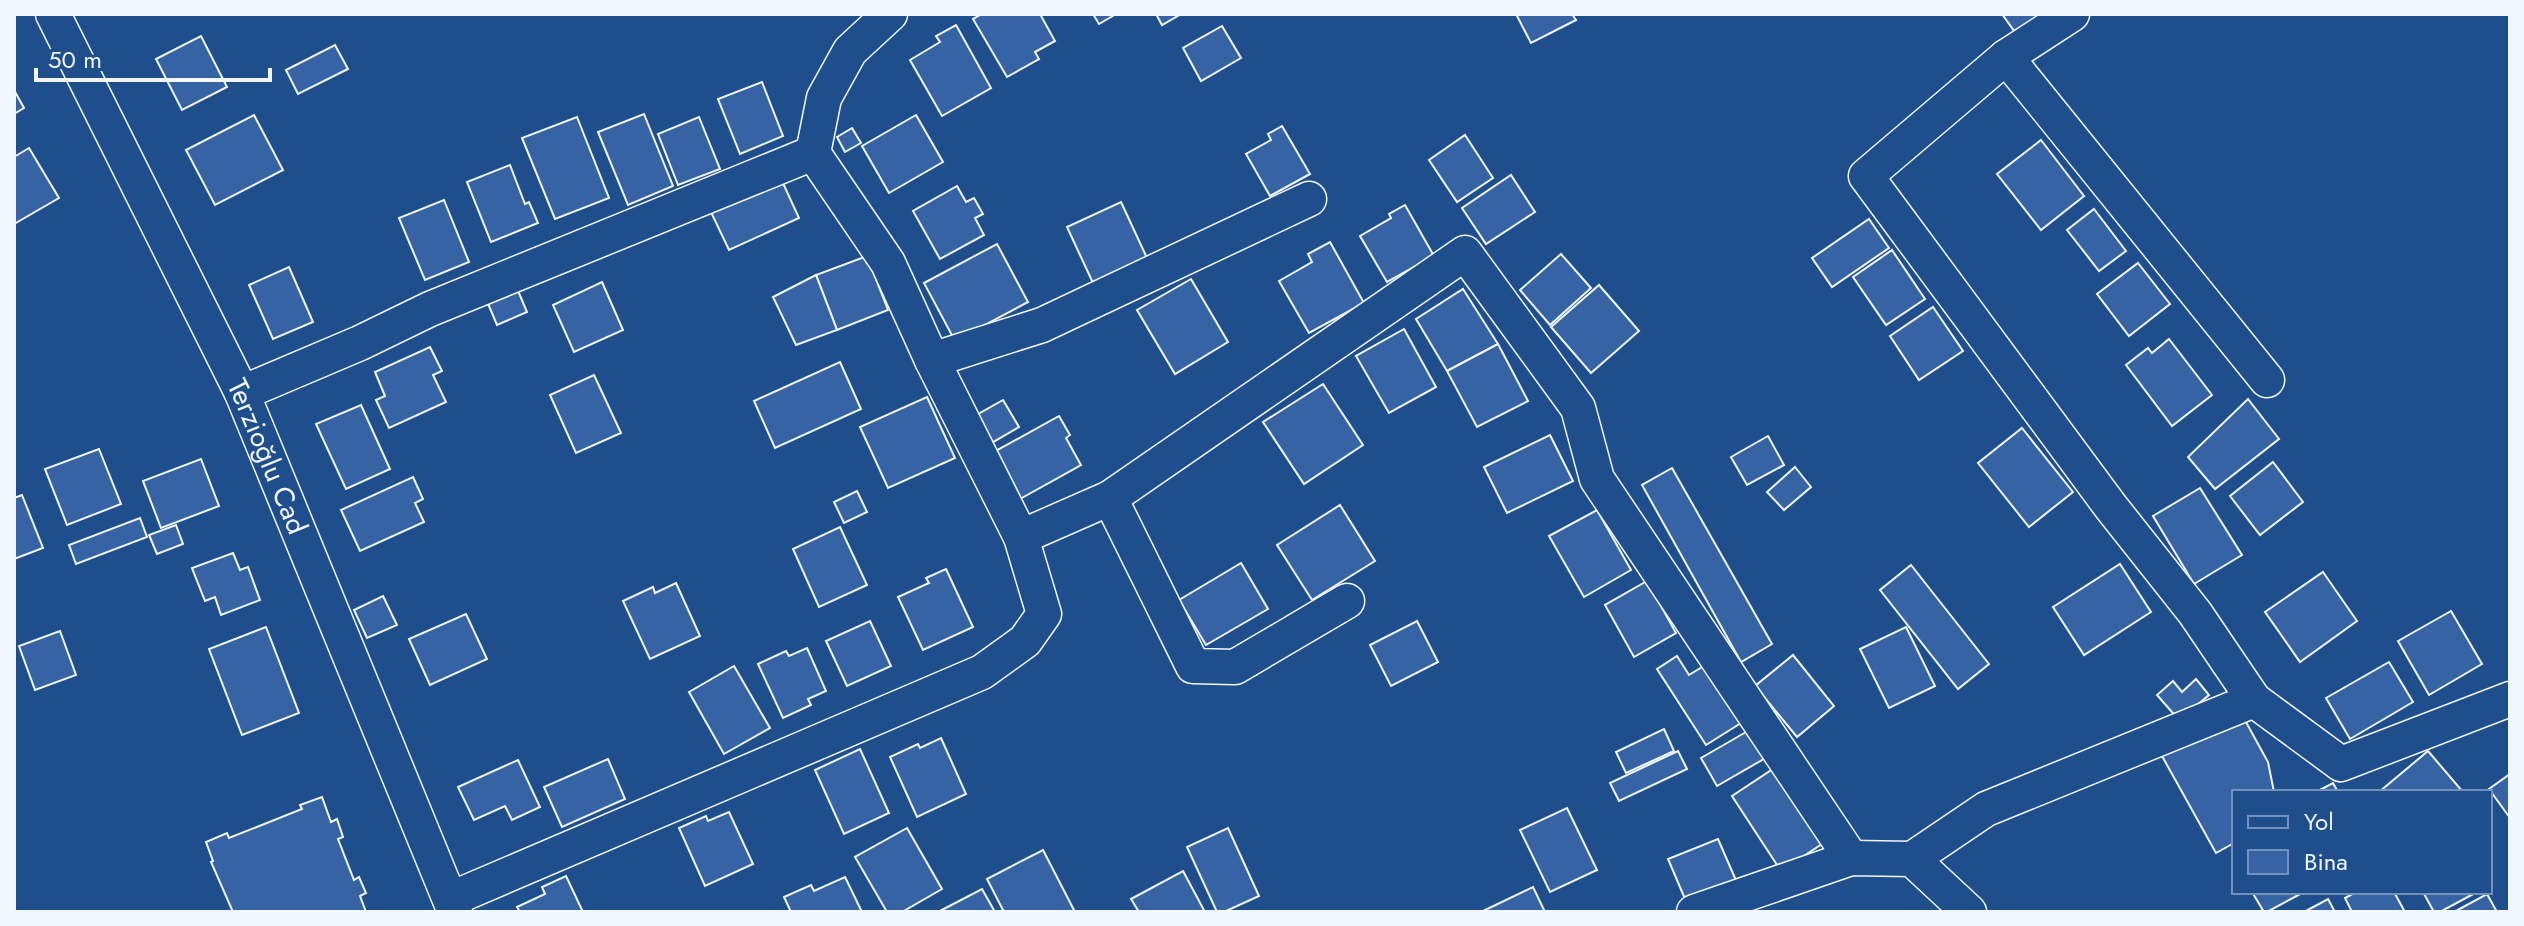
<svg xmlns="http://www.w3.org/2000/svg" width="2524" height="926" font-family="Jost,sans-serif">
<style>
.building{fill:#3563a3;stroke:#f2f6ff;stroke-width:2}
.lines{fill:none;stroke-linecap:round;stroke-linejoin:round}
.minor-casing{stroke:#f2f6ff;stroke-width:37}
.minor{stroke:#1f4e8c;stroke-width:34}
.labels{text-anchor:middle;dominant-baseline:central;stroke-width:6;stroke-linejoin:round;paint-order:stroke}
.street-label{font-size:28px;fill:#f2f6ff;stroke:#1f4e8c}
</style>
<rect width="100%" height="100%" fill="#1f4e8c"/>
<g class="building">
<path d="M982,14H1040L1055,41L1035,52L1039,59L1007,77L973,19Z"/>
<path d="M1093,14H1116L1099,24Z"/>
<path d="M1156,14H1181L1162,25Z"/>
<path d="M1516,14H1572L1576,20L1531,43Z"/>
<path d="M2002,14H2046L2017,35Z"/>
<path d="M956,25L991,88L942,116L910,60L940,42L936,36Z"/>
<path d="M1222,26L1241,58L1201,81L1183,48Z"/>
<path d="M201,36L227,87L182,110L156,59Z"/>
<path d="M335,45L348,69L298,94L286,70Z"/>
<path d="M762,82L783,136L740,154L718,99Z"/>
<path d="M14,90L24,108L14,114Z"/>
<path d="M644,114L673,186L628,205L598,132Z"/>
<path d="M254,115L283,170L215,205L186,150Z"/>
<path d="M916,115L943,162L889,193L862,146Z"/>
<path d="M577,117L609,198L555,219L522,138Z"/>
<path d="M699,117L720,169L678,185L658,134Z"/>
<path d="M1282,126L1310,174L1270,196L1246,154L1271,140L1268,134Z"/>
<path d="M852,128L861,143L845,152L837,137Z"/>
<path d="M1465,135L1493,178L1457,202L1429,160Z"/>
<path d="M2041,140L2084,196L2041,230L1997,174Z"/>
<path d="M29,148L59,198L14,224V157Z"/>
<path d="M510,165L525,204L529,202L538,223L491,242L467,182Z"/>
<path d="M777,170L799,218L729,250L709,208Z"/>
<path d="M1511,175L1535,212L1486,244L1462,208Z"/>
<path d="M957,186L966,202L974,198L983,214L975,218L984,235L940,259L913,211Z"/>
<path d="M444,200L469,262L425,280L399,218Z"/>
<path d="M1121,202L1147,258L1093,283L1067,227Z"/>
<path d="M1405,205L1434,256L1387,282L1360,236L1391,218L1389,214Z"/>
<path d="M2094,209L2126,251L2099,271L2067,230Z"/>
<path d="M1869,219L1889,248L1832,287L1812,258Z"/>
<path d="M1330,242L1364,303L1309,333L1279,281L1312,262L1308,254Z"/>
<path d="M997,244L1028,302L955,341L924,283Z"/>
<path d="M1892,250L1925,299L1886,325L1853,277Z"/>
<path d="M1561,254L1591,288L1550,325L1520,290Z"/>
<path d="M867,256L888,310L837,330L816,275Z"/>
<path d="M2138,263L2170,304L2129,336L2097,294Z"/>
<path d="M289,267L313,322L273,339L249,285Z"/>
<path d="M816,275L837,330L796,345L773,297Z"/>
<path d="M1191,279L1228,342L1175,374L1137,310Z"/>
<path d="M602,282L623,330L574,352L553,305Z"/>
<path d="M1599,285L1639,331L1591,373L1551,327Z"/>
<path d="M516,286L527,312L497,325L486,299Z"/>
<path d="M1463,289L1498,344L1447,371L1416,319Z"/>
<path d="M1933,307L1963,351L1919,380L1890,336Z"/>
<path d="M1404,329L1436,387L1389,413L1356,356Z"/>
<path d="M2169,339L2212,395L2172,426L2126,365L2148,348L2152,353Z"/>
<path d="M1498,344L1528,401L1477,427L1447,371Z"/>
<path d="M430,347L442,371L433,375L446,402L389,428L376,400L385,396L375,372Z"/>
<path d="M840,362L861,409L775,448L754,401Z"/>
<path d="M594,375L621,433L576,453L550,395Z"/>
<path d="M1323,384L1363,445L1304,484L1263,422Z"/>
<path d="M927,397L955,458L888,488L860,427Z"/>
<path d="M2248,399L2279,439L2215,489L2188,457Z"/>
<path d="M1003,400L1019,427L988,445L973,417Z"/>
<path d="M361,405L390,469L346,489L316,424Z"/>
<path d="M1059,416L1070,435L1066,438L1081,465L1020,499L994,452Z"/>
<path d="M2022,428L2073,492L2029,527L1978,463Z"/>
<path d="M1550,435L1573,481L1507,513L1484,467Z"/>
<path d="M1768,436L1784,465L1747,485L1731,457Z"/>
<path d="M99,449L121,504L67,525L45,469Z"/>
<path d="M201,459L219,506L161,528L143,481Z"/>
<path d="M2273,462L2303,502L2260,535L2230,496Z"/>
<path d="M1795,467L1811,487L1784,510L1767,492Z"/>
<path d="M1672,468L1772,644L1741,662L1642,485Z"/>
<path d="M413,477L423,499L415,503L424,522L360,551L341,510Z"/>
<path d="M2200,488L2242,555L2194,584L2153,516Z"/>
<path d="M857,491L867,512L844,523L834,502Z"/>
<path d="M22,495L43,548L14,559V498Z"/>
<path d="M1340,505L1375,561L1312,600L1277,545Z"/>
<path d="M1597,510L1631,570L1584,597L1549,536Z"/>
<path d="M140,518L147,537L76,564L69,545Z"/>
<path d="M176,525L183,544L157,554L149,535Z"/>
<path d="M840,527L867,585L819,607L793,549Z"/>
<path d="M233,553L240,570L248,567L260,600L221,615L215,597L205,601L192,568Z"/>
<path d="M1241,563L1268,609L1206,645L1179,600Z"/>
<path d="M2120,564L2151,612L2084,655L2053,607Z"/>
<path d="M1911,565L1989,664L1958,689L1880,590Z"/>
<path d="M946,569L973,627L923,650L898,597L929,583L926,578Z"/>
<path d="M2323,572L2357,621L2300,662L2265,612Z"/>
<path d="M1647,581L1676,633L1634,657L1605,605Z"/>
<path d="M676,583L700,636L650,659L623,601L653,587L655,593Z"/>
<path d="M383,596L397,625L367,638L354,610Z"/>
<path d="M2451,611L2482,664L2429,695L2398,641Z"/>
<path d="M466,614L487,659L430,685L409,639Z"/>
<path d="M870,621L891,666L847,686L826,641Z"/>
<path d="M1417,621L1438,662L1391,686L1370,645Z"/>
<path d="M266,627L299,713L242,735L209,649Z"/>
<path d="M1906,627L1935,686L1889,708L1860,649Z"/>
<path d="M60,631L76,675L35,690L19,646Z"/>
<path d="M807,648L826,691L808,699L811,705L783,718L758,664L786,651L789,656Z"/>
<path d="M1793,655L1834,706L1797,737L1755,686Z"/>
<path d="M1677,656L1689,675L1712,661L1749,718L1706,745L1657,669Z"/>
<path d="M2389,662L2413,702L2350,739L2326,698Z"/>
<path d="M734,666L770,728L724,754L689,692Z"/>
<path d="M2196,679L2209,695L2179,720L2157,695L2173,681L2182,692Z"/>
<path d="M2241,713L2268,762L2274,792H2234V843L2216,853L2162,756Z"/>
<path d="M1753,728L1769,756L1717,786L1701,758Z"/>
<path d="M1664,729L1674,751L1626,773L1616,752Z"/>
<path d="M941,738L966,794L917,817L890,757L918,744L920,748Z"/>
<path d="M860,749L889,813L844,834L815,770Z"/>
<path d="M1678,751L1687,769L1619,801L1610,783Z"/>
<path d="M2428,751L2463,792H2379Z"/>
<path d="M608,759L625,799L562,827L544,787Z"/>
<path d="M518,760L540,807L512,820L505,806L474,820L458,787Z"/>
<path d="M1779,765L1828,840L1781,871L1732,796Z"/>
<path d="M2510,774V818L2489,789Z"/>
<path d="M2333,783L2338,792H2316Z"/>
<path d="M322,797L331,822L337,819L343,837L338,839L354,880L359,877L366,893L360,896L366,912H233L211,862L213,861L206,842L227,833L229,838L302,809L300,805Z"/>
<path d="M1567,808L1597,870L1550,892L1520,830Z"/>
<path d="M729,812L753,864L705,886L679,828L706,816L708,821Z"/>
<path d="M907,828L942,889L902,912H887L855,857Z"/>
<path d="M1228,828L1259,896L1224,912H1217L1187,847Z"/>
<path d="M1718,839L1738,885L1688,906L1668,859Z"/>
<path d="M1043,850L1075,912H1004L987,879Z"/>
<path d="M1183,871L1205,912H1139L1131,899Z"/>
<path d="M566,876L583,912H520L517,907L545,894L542,887Z"/>
<path d="M845,877L862,912H791L784,897L811,885L814,891Z"/>
<path d="M1533,887L1545,912H1481Z"/>
<path d="M982,889L995,912H938Z"/>
<path d="M2252,892H2304L2267,912H2264Z"/>
<path d="M2356,892H2394L2405,912H2352L2345,898Z"/>
<path d="M2423,892H2477L2440,912H2434Z"/>
<path d="M2487,894L2497,912H2454Z"/>
<path d="M2328,899L2335,912H2304Z"/>
</g>
<g class="lines">
<defs>
<g id="minor">
<path id="s1" d="M53,14L242,393L455,912"/>
<path d="M2072,14L2006,57L1866,176L2111,507L2195,613L2254,700L2341,764L2510,699"/>
<path d="M2006,57L2267,380"/>
<path d="M932,360L1042,325L1309,199"/>
<path d="M242,393L360,343L430,309L813,153"/>
<path d="M1110,498L1193,666L1235,667L1347,601"/>
<path d="M1021,537L1110,498L1465,253L1578,408L1597,479L1851,858"/>
<path d="M1912,859L1986,809L2254,700"/>
<path d="M451,899L982,672L1025,641L1044,614L1021,537L932,360L888,263L813,153L824,98L850,51L890,14"/>
<path d="M1694,912L1851,858L1912,859L1969,912"/>
</g>
</defs>
<use href="#minor" class="minor-casing"/>
<use href="#minor" class="minor"/>
</g>
<g class="labels">
<g class="street-label">
<text stroke="none"><textPath href="#s1" startOffset="492">Terzioğlu Cad</textPath></text>
</g>
</g>
<rect width="2524" height="926" fill="none" stroke="#f2f6ff" stroke-width="32"/>
<rect x="2232" y="790" width="260" height="104" fill="#1f4e8c" stroke="#7391ba" stroke-width="2"/>
<rect x="2248" y="816" width="40" height="12" fill="#1f4e8c" stroke="#7391ba" stroke-width="2"/>
<text x="2304" y="830" font-size="24" fill="#f2f6ff">Yol</text>
<rect x="2248" y="850" width="40" height="24" fill="#3563a3" stroke="#7391ba" stroke-width="2"/>
<text x="2304" y="870" font-size="24" fill="#f2f6ff">Bina</text>
<path d="M36 68v12h234v-12" fill="none" stroke="#f2f6ff" stroke-width="4"/>
<text x="48" y="68" font-size="24" fill="#f2f6ff" stroke="#1f4e8c" stroke-width="6" paint-order="stroke">50 m</text>
</svg>
